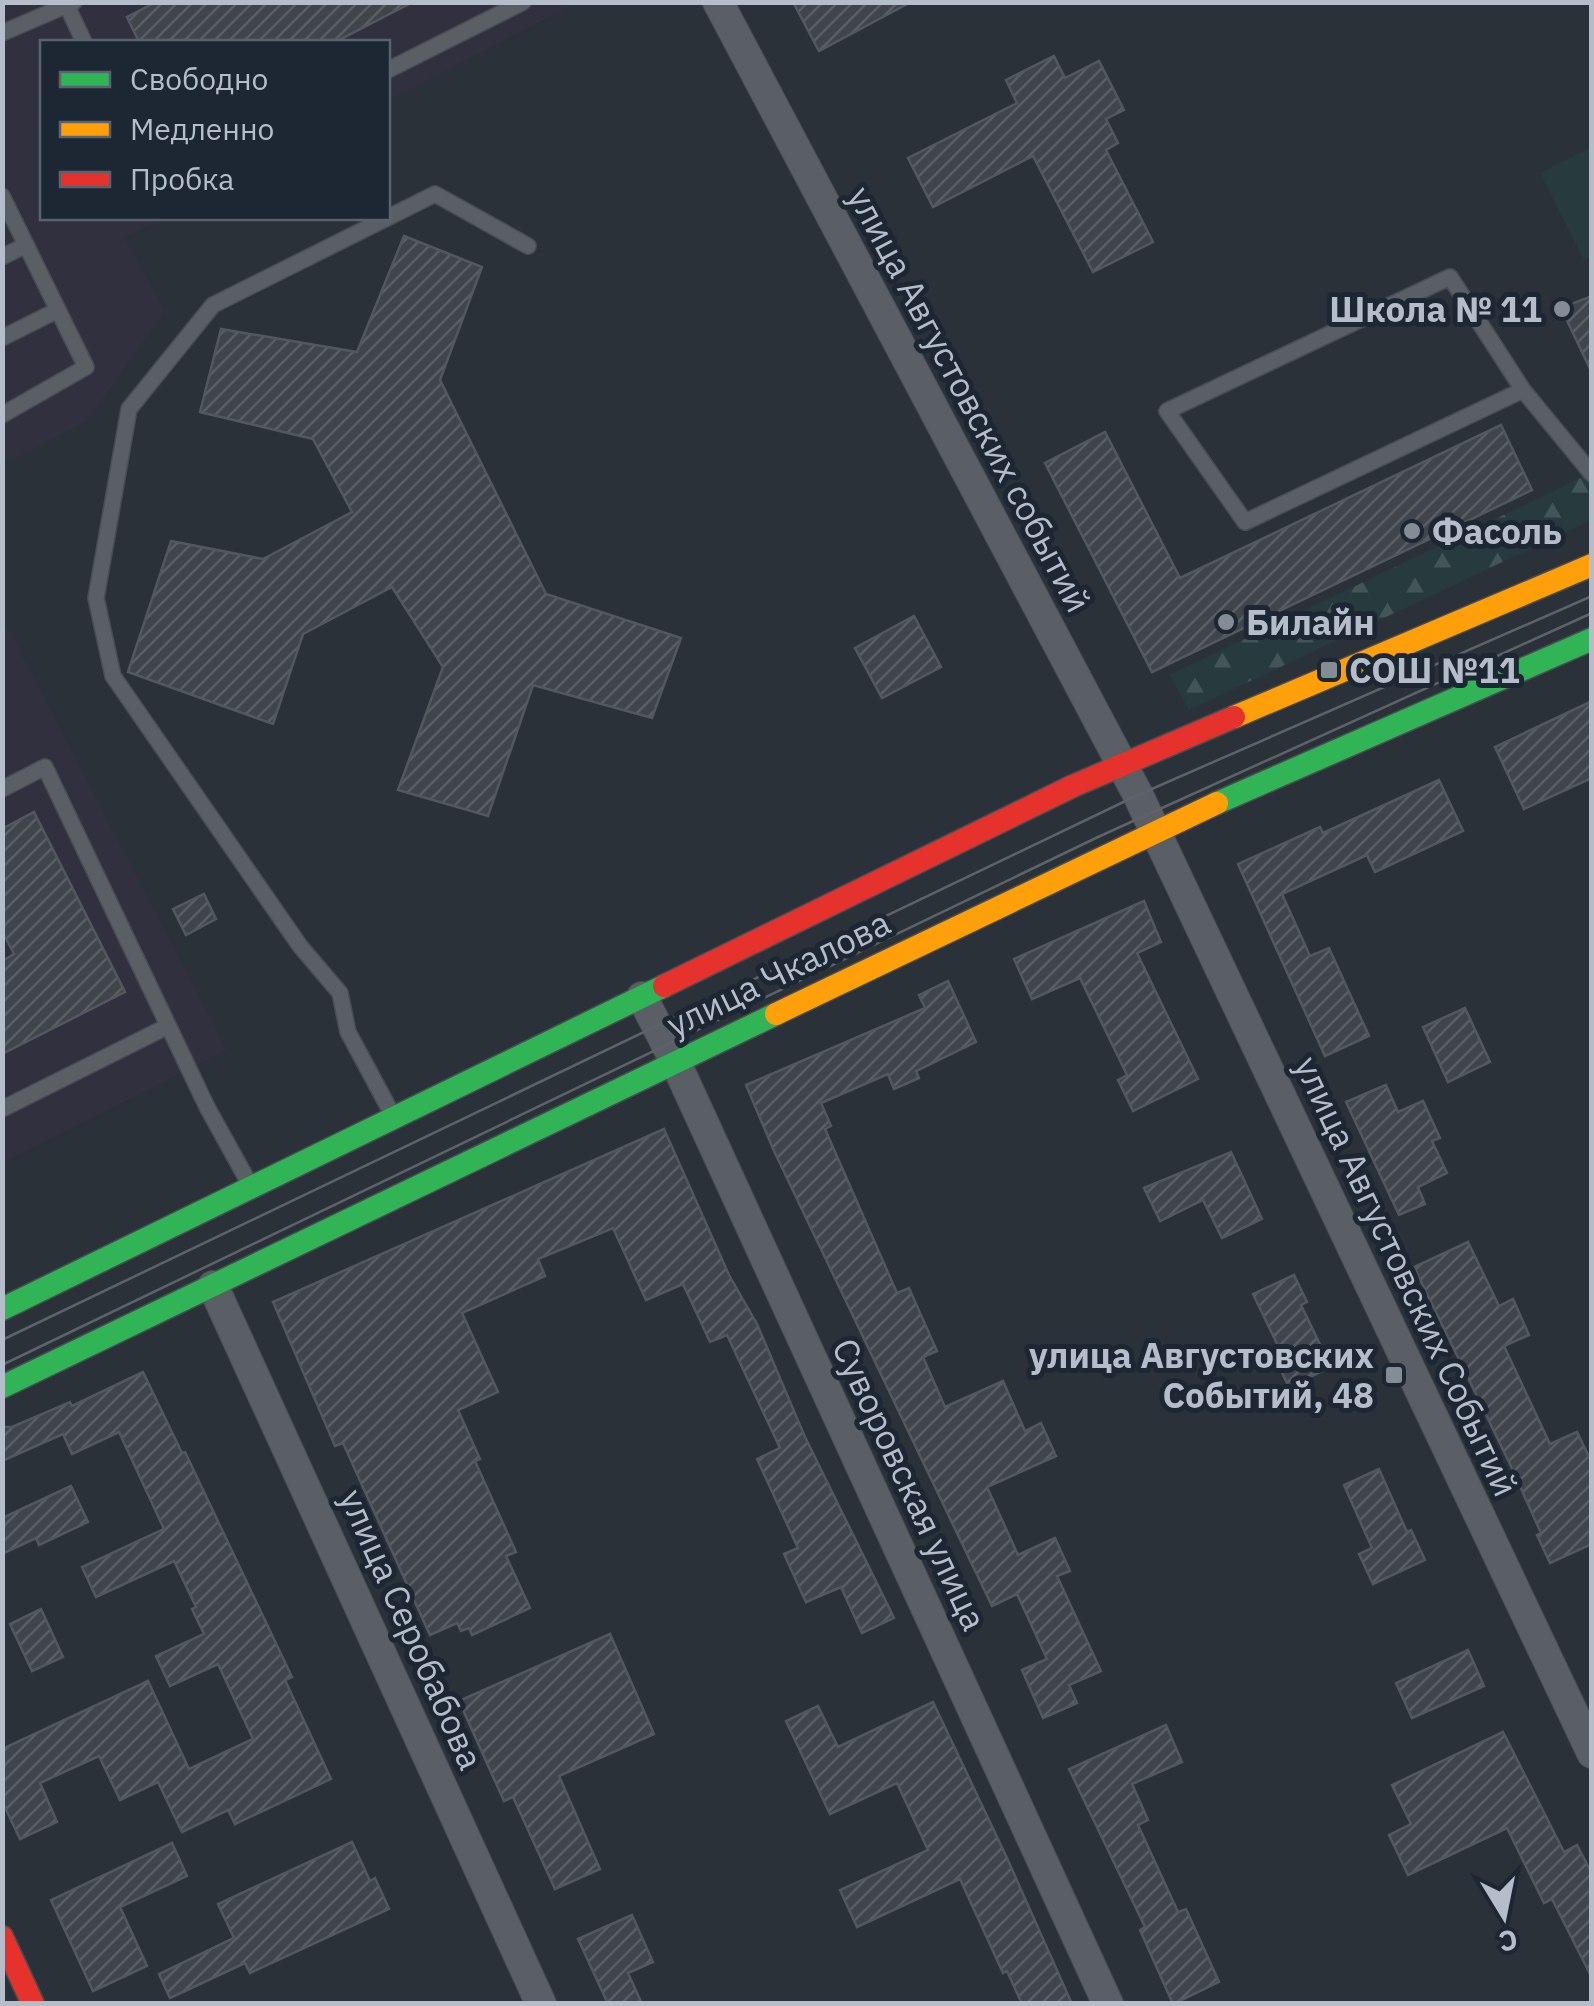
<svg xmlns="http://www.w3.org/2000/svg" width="1594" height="2006" font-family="'IBM Plex Sans',sans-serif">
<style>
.medical{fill:#31303e}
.forest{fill:url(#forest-firs)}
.pitch{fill:#273b3e}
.building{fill:url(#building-hatch);stroke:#52585f;stroke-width:2.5}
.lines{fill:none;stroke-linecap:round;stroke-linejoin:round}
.lane-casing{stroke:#484d53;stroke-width:18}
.street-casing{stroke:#484d53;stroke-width:32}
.fast-casing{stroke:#484d53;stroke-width:25}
.slow-casing{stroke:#484d53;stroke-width:25}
.jam-casing{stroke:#484d53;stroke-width:25}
.lane{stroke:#5a5f66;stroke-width:15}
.street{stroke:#5a5f66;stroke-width:30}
.fast{stroke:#30b455;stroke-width:22}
.slow{stroke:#ff9f0a;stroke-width:22}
.jam{stroke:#e5322d;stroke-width:22}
.tram{stroke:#5e636a;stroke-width:2.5}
.poi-dot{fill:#848c96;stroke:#1d2733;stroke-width:4}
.labels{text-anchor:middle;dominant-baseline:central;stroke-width:10;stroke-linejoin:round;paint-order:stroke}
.poi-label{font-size:35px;font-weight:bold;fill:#b4bdc9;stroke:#1d2733;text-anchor:start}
.street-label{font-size:35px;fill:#b4bdc9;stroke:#1d2733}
</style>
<defs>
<pattern id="forest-firs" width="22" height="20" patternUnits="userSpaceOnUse" patternTransform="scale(2.5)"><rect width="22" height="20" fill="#273b3e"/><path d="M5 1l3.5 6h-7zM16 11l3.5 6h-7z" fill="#445559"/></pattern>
<pattern id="building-hatch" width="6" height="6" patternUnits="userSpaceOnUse" patternTransform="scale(2.5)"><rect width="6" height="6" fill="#3f454b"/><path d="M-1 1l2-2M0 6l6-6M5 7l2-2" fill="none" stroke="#585e64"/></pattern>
</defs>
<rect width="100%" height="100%" fill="#2a3138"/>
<g class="medical">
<path d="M3,3H576L388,101V42H42V218H164L125,238L165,311L87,421L3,465Z"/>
<path d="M2,616L227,1050L3,1163H2Z"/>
</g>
<path class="forest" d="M1591,473V520L1189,710L1170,675Z"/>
<path class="pitch" d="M1591,147V256L1584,260L1540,173Z"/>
<g class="building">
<path d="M156,2H413L335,42H139L127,17Z"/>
<path d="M793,2H911L819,51Z"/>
<path d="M1054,56L1065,78L1099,61L1124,110L1106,119L1118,143L1106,150L1153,242L1093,272L1033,156L933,207L908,158L1017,103L1006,80Z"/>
<path d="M404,236L482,267L440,380L546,594L681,638L652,718L533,685L488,816L398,790L443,667L392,587L303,634L273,724L128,672L171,541L263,559L352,512L313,439L200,412L221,329L357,352Z"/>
<path d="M1592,296V373L1561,308Z"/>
<path d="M1501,425L1532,490L1152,672L1045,463L1105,432L1180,578Z"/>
<path d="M914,616L941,667L882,698L855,648Z"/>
<path d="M1592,701V778L1524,809L1495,747Z"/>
<path d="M1439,780L1463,831L1375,872L1367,855L1282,894L1310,956L1329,948L1369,1036L1325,1056L1238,864L1320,827L1323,833Z"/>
<path d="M34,812L125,992L2,1054V961L14,954L2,931V829Z"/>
<path d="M204,894L216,919L186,935L173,909Z"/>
<path d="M1144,901L1161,942L1137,953L1198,1079L1133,1111L1118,1080L1127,1075L1080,978L1032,999L1014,959Z"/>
<path d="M948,981L976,1042L916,1071L919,1078L894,1089L888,1074L821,1103L831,1126L825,1129L897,1293L909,1288L937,1351L923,1357L945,1407L1003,1381L1025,1431L1041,1423L1056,1456L987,1487L1018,1555L1055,1538L1070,1571L1057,1576L1101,1671L1069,1685L1077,1703L1043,1718L1022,1670L1047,1659L1017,1594L992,1606L774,1151L746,1085L925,1008L919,995Z"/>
<path d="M1465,1008L1490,1062L1448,1082L1423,1027Z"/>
<path d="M1386,1085L1398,1112L1423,1101L1440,1138L1432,1141L1447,1173L1418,1187L1425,1204L1399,1215L1346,1102Z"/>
<path d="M664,1129L729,1275L757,1324L805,1437L894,1618L862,1633L841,1587L806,1602L784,1554L798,1548L757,1459L780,1448L727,1335L710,1342L683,1284L646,1300L613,1228L538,1259L545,1276L462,1313L498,1392L458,1410L480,1459L475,1461L516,1552L506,1556L530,1608L472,1635L469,1628L461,1631L457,1623L430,1635L343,1443L335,1446L273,1302Z"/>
<path d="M1231,1152L1262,1219L1222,1238L1203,1200L1160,1221L1144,1188Z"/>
<path d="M1468,1242L1499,1306L1513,1299L1529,1335L1504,1346L1550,1444L1577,1432L1592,1463V1544L1550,1563L1537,1535L1541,1533L1509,1462L1414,1267Z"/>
<path d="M1294,1275L1307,1302L1301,1305L1331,1367L1289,1387L1273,1354L1280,1350L1253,1294Z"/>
<path d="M143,1372L182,1453L185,1452L292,1677L285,1680L331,1779L235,1824L228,1810L182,1832L158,1782L120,1800L99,1756L40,1783L57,1822L20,1839L2,1801V1749L148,1681L189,1769L253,1739L218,1664L170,1686L156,1656L204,1634L192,1609L196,1607L174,1561L96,1597L82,1567L164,1529L119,1432L72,1454L63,1434L2,1461V1427H12L70,1402L72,1406Z"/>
<path d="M1379,1469L1407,1532L1411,1530L1425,1560L1373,1584L1359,1554L1372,1548L1344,1485Z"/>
<path d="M71,1486L88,1522L39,1545L36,1538L2,1554V1518Z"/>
<path d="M41,1609L63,1657L32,1671L10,1624Z"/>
<path d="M610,1634L654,1734L559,1776L600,1869L555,1889L513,1797L504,1801L459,1701Z"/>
<path d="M1468,1650L1484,1686L1412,1718L1396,1683Z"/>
<path d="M933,1702L1007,1858L1072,2004H1022L1007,1971L1003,1973L960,1879L857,1927L840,1890L928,1850L897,1783L830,1814L786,1721L818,1706L838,1747Z"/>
<path d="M1166,1725L1182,1762L1132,1784L1148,1820L1138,1825L1178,1912L1186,1909L1219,1982L1173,2004L1140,1930L1145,1927L1069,1769Z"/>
<path d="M1503,1732L1564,1852L1577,1845L1592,1874V1978L1552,1899L1544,1903L1507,1828L1408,1875L1389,1835L1411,1824L1392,1785Z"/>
<path d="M352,1842L370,1881L375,1878L389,1909L250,1973L245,1963L170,1998L159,1974L234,1938L218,1904Z"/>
<path d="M172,1843L187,1876L120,1907L147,1966L93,1991L51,1900Z"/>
<path d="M632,1915L653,1962L628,1973L642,2004H608L578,1939Z"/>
</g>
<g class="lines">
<defs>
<g id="lane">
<path d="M67,6L84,42"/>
<path d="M2,33L74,2"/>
<path d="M388,70L523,2"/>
<path d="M2,196L86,367L2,415"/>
<path d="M2,257L26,245"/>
<path d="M2,338L58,310"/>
<path d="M1523,390L1245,522L1167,411L1450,277L1523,390L1592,474"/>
<path d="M2,789L45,767L207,1107L249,1183"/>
<path d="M2,1109L168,1026"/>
<path d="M391,1112L348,1032L340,993L300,946L113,676L96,598L129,409L213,305L435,194L528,246"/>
</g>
<g id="street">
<path d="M718,2L1138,795L1592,1753"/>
<path d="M642,997L675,1061L1108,2004"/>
<path d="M213,1286L541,2004"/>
</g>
<g id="fast">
<path d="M1217,803L1592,639"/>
<path d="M2,1309L664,986"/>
<path d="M2,1387L776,1014"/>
</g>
<g id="slow">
<path d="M1234,717L1592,565"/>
<path d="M776,1014L1217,803"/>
</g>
<g id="jam">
<path d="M664,986L1073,786L1234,717"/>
<path d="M2,1937L33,2004"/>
</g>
</defs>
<use href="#lane" class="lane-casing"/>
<use href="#street" class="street-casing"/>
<use href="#fast" class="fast-casing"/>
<use href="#slow" class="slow-casing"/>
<use href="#jam" class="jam-casing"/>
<use href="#lane" class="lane"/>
<use href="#street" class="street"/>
<use href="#fast" class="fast"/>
<use href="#slow" class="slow"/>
<use href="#jam" class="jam"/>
<g class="tram">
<path d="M2,1340L1138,795L1592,596"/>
<path d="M2,1365L1098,837L1592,613"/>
</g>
</g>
<g class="poi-dot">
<circle cx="1562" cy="309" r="10"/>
<circle cx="1412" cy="531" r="10"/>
<circle cx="1226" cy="622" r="10"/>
<rect x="1319" y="660" width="20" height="20" rx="5"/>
<rect x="1384" y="1365" width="20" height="20" rx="5"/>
</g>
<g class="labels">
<g class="poi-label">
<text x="1542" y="309" text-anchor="end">Школа № 11</text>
<text x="1432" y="531">Фасоль</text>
<text x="1246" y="622">Билайн</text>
<text x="1349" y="670">СОШ №11</text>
<text x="1374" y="1355" text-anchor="end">улица Августовских<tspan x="1374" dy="40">Событий, 48</tspan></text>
</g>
<g class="street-label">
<text transform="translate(970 399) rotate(62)">улица Августовских событий</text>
<text transform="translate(778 973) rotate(-26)">улица Чкалова</text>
<text transform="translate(1407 1276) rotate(65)">улица Августовских Событий</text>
<text transform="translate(910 1484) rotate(65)">Суворовская улица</text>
<text transform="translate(412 1629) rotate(66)">улица Серобабова</text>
</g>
</g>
<rect width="1594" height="2006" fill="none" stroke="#b4bdc9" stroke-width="10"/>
<rect x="40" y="40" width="350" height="180" fill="#1d2733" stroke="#59636f" stroke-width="2.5"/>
<rect x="60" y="72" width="50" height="15" fill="#30b455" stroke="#59636f" stroke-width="2.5"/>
<text x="130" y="90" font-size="30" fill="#b4bdc9">Свободно</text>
<rect x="60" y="122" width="50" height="15" fill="#ff9f0a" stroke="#59636f" stroke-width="2.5"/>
<text x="130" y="140" font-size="30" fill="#b4bdc9">Медленно</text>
<rect x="60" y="172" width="50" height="15" fill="#e5322d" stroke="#59636f" stroke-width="2.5"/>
<text x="130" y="190" font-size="30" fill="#b4bdc9">Пробка</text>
<g transform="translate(1504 1916) rotate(170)" stroke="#1d2733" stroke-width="8" paint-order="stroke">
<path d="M0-8L18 38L0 25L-18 38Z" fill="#b4bdc9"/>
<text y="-15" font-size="28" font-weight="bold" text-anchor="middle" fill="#b4bdc9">С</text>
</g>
</svg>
